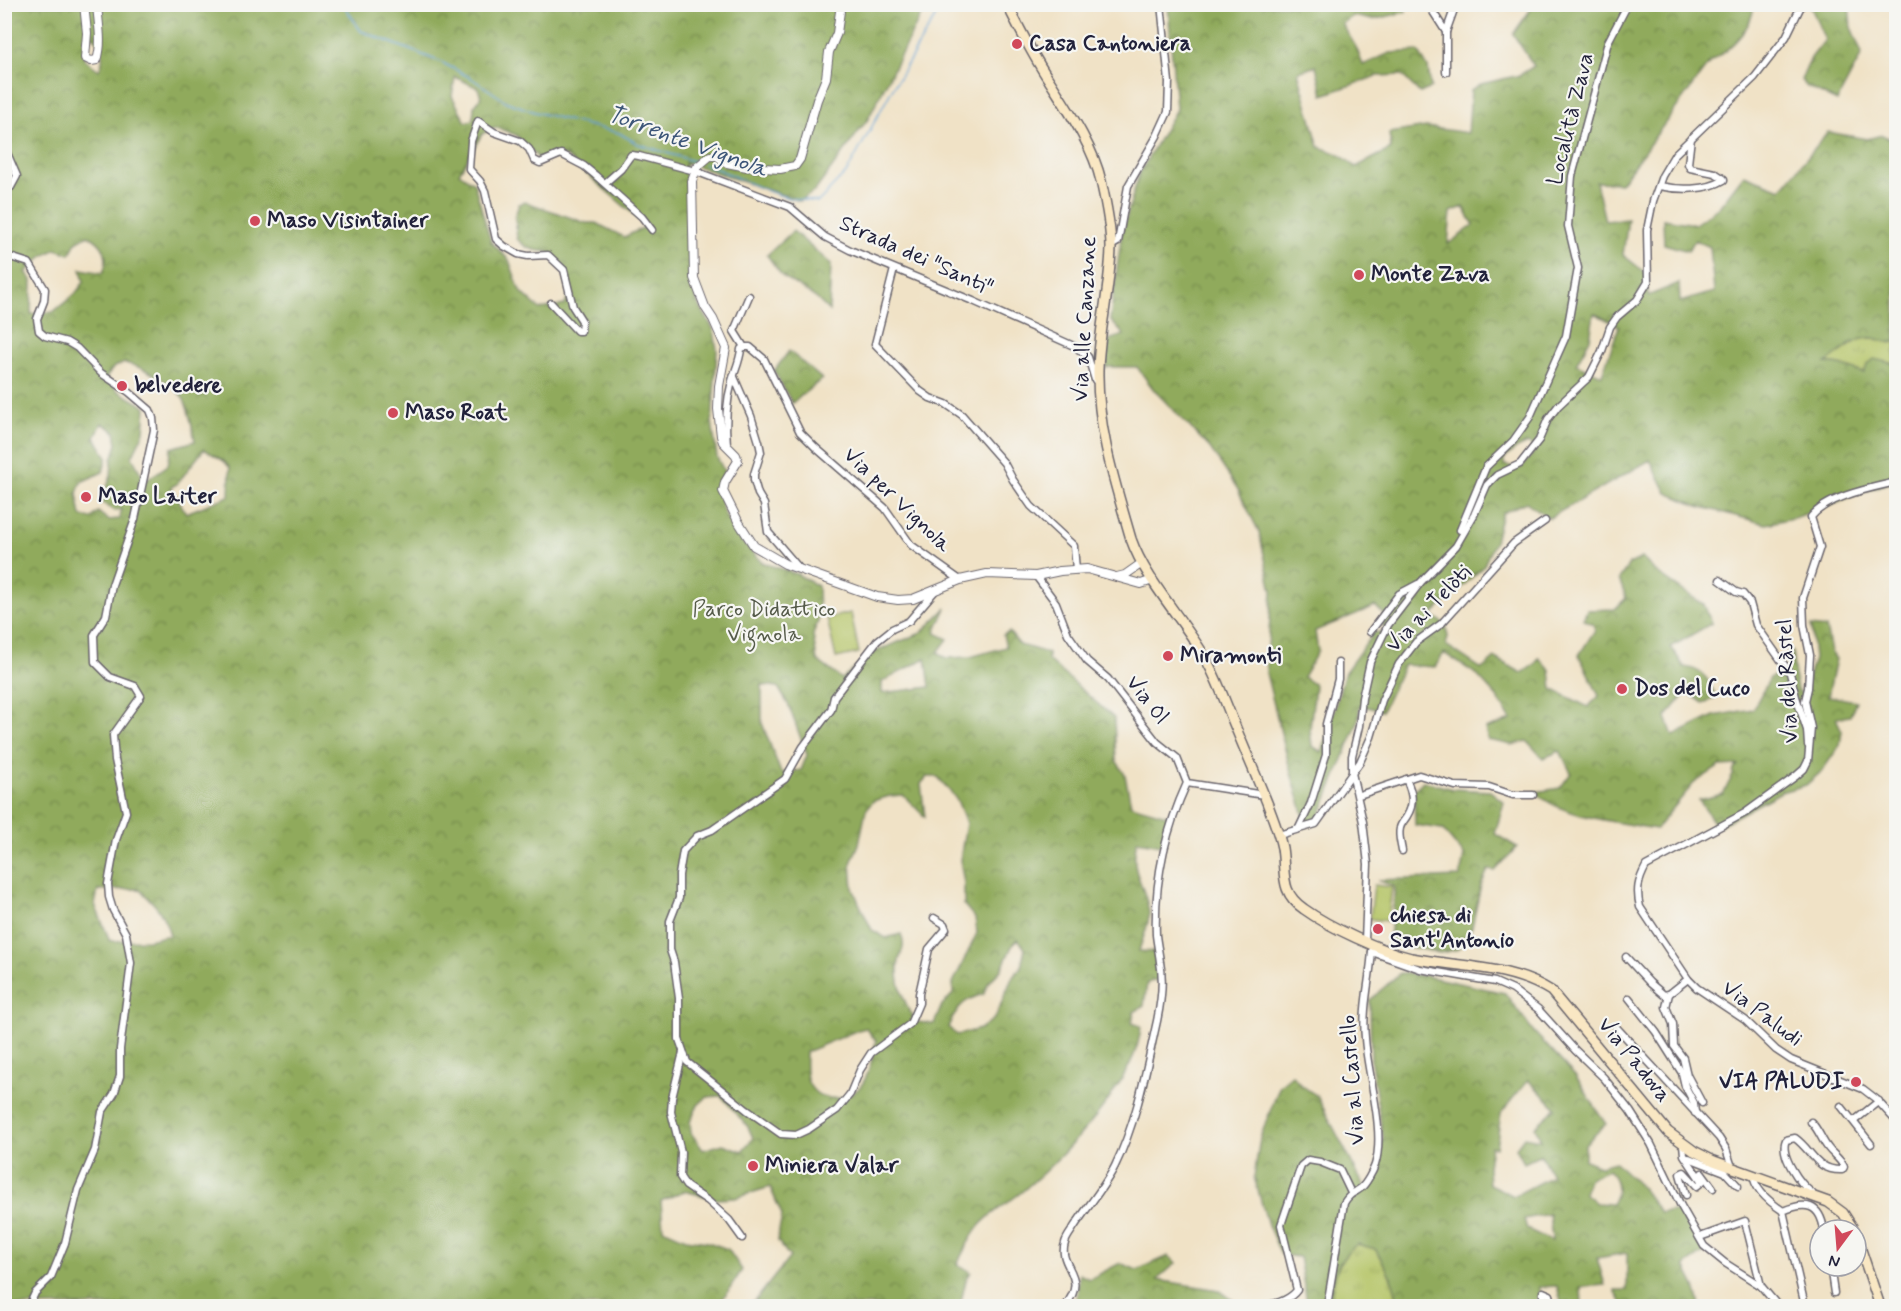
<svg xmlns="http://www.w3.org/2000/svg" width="1901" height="1311" font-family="Mynerve,sans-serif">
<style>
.grass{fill:url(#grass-tufts);stroke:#6c7451;stroke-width:1.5}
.forest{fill:url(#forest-crowns);stroke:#59664c;stroke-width:1.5;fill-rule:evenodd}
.garden{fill:#b5c567;stroke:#6c7451;stroke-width:1.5}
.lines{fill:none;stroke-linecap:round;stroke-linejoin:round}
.stream{stroke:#62a1d4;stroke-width:1.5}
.minor-casing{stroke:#6a656c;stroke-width:9}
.tertiary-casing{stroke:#6a656c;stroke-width:10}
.secondary-casing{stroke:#6a656c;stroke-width:12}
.minor{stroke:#fff;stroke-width:6}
.tertiary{stroke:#fff;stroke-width:8}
.secondary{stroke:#f9e7c3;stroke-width:9}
.poi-dot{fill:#d1495b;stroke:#f6f6f2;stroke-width:2}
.labels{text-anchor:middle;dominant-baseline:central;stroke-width:4.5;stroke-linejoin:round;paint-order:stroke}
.poi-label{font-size:22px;font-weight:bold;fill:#22223b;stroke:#f6f6f2;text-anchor:start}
.street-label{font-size:22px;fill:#22223b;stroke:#f6f6f2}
.park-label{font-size:22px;fill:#555b4a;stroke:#f6f6f2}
.water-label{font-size:24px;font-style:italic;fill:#3c5578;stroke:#f6f6f2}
</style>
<defs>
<pattern id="grass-tufts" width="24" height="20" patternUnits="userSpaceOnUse" patternTransform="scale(1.5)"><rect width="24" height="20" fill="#b5c567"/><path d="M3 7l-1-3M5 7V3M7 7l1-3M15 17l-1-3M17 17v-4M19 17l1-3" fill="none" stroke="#9ba95a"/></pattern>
<pattern id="forest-crowns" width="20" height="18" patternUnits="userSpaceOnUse" patternTransform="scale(1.5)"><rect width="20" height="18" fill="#90aa5c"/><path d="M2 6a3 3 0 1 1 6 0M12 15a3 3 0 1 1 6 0" fill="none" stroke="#758a4d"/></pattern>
</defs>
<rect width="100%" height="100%" fill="#f6f6f2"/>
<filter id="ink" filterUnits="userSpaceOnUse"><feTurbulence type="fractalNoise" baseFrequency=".0167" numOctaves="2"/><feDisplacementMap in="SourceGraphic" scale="12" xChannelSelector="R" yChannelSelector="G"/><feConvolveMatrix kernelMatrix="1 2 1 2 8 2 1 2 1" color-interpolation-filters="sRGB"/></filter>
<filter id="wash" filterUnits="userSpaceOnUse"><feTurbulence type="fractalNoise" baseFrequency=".008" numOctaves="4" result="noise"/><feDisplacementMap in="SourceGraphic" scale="24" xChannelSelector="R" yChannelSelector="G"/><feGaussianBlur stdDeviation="1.35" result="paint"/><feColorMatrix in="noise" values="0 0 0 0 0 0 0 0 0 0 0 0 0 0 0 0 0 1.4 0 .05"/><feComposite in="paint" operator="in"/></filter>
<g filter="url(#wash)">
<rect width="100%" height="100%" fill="#f0e2c6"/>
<g class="grass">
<path d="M1874,338L1891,343L1896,341L1895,364L1864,373L1840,365L1825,363L1860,339Z"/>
<path d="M1357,1243L1375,1248C1387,1268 1396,1284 1398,1306H1329C1335,1277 1334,1264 1357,1243Z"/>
</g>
<g class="forest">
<path d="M5,5H926L868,119L815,191L800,201L685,162L693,278L697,302L714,330L717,350L712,422L717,457L724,471L718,488L722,508L735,535L763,563L797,574L818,586L819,618L813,635L817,660L842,679L874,652L921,633L946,608L935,633L948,639L938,652L946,658L970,657L1006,647L1003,635L1009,632L1020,645L1048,653V660L1114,718L1116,760L1125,775L1131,805L1170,816L1161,845L1137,841C1128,874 1147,885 1149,914C1149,925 1142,940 1139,951L1157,952L1159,979L1147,983L1144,1006L1134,1012L1132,1023L1141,1026C1138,1080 1064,1156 1024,1190C1010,1202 993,1211 981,1224C971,1235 964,1251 957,1264L971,1272L966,1280L960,1306H748L755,1301L790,1257L777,1240L782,1215L770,1187L735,1198L717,1199L684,1191L661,1201L663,1229L686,1239L708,1242L728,1249L742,1270L721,1302L724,1306H5ZM94,36C101,48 106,57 99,70L84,59L85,39ZM455,77L478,88L481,97L474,106L473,120L466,122L452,96ZM495,127L516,135L539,159L566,156L647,226L624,237L596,223H586L526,202L519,204L515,216L517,239L525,246L534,250L548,252L568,272L571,289L565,305L540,309L520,291L509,260L491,242L474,183L459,173L482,134ZM88,235C104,244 110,255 103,273L81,269L84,282L75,294L53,312L31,314L32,280L26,272L43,256L56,249L70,254L76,242ZM125,363C143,367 175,383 184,400C190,412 192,427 195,441L171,448L168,465L145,481L132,457L144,432L146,407L118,391L106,377L114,367ZM102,423L115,431L117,444L112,460L111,476L101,502L115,511L121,509L120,519L108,520L98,512L91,519L81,516L77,493L81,482L103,472L107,457L95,438ZM204,449L224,461L230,468L229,496L186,513L171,487L177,484ZM926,658L930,687L882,693V682ZM762,685L778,687L788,704L807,755L801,770L781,773L762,723ZM927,777H938L957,800L966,823L960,860L964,883V905L975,918L977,933L953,983V994L942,1005L934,1024L917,1022C906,1007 897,986 898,967C899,952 907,950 901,934L886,938L872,930L859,903L853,888L851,863L859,844L866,810L873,801L890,796L903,795L925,817L921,784ZM139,889C156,905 163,912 170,935L148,940L110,941L95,905L98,890ZM1018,939L1025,949L1021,967L1012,978L995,1018L980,1029L957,1035L948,1027C958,1007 962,1000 984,994L988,983L1001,970L1014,942ZM866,1028L876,1041C873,1054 869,1079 858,1089C844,1101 819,1103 809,1084C804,1075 806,1062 806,1052L858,1030ZM721,1096L748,1127L753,1138L742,1151L723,1144L703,1150L691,1133L690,1122L698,1105L707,1097Z"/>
<path d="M1168,5H1404L1406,12L1372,20L1353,16L1342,24L1356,47L1363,65L1390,53L1418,51L1428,67L1431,88L1420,93L1402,75L1377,76L1323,95L1316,66L1298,72L1319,147L1339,154L1356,167L1391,149L1389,133L1426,127L1468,133L1471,90L1481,84L1520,75L1534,66L1513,34L1534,5H1754C1752,29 1730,49 1710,62L1621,183L1596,182L1605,221L1628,219L1623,255L1647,274L1648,296L1679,283L1680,302L1714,292L1710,247L1695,240L1688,251L1664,244L1663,219L1695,224L1719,207L1744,175L1781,189L1828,132L1867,139L1882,135L1896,141V341C1887,345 1882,339 1873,338C1856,336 1839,354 1826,363L1840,365L1864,373L1867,365L1874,359L1895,364L1896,360V480L1797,517L1766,524L1698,506L1667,493L1650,460L1549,518L1526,502L1502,513L1495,541L1483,567L1432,615L1446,625L1448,637L1446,645L1482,669L1495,658L1522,673L1535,664L1539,658L1550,670L1552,689L1588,707L1599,696L1579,655L1595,630L1593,624L1583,619L1587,610L1615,609L1626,598L1619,579L1629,564L1642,558L1657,573L1704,605L1712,623L1671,647L1684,667C1704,669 1710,681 1716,698L1703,703L1687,692L1666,717L1673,736L1714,716L1753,709L1770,678L1788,669V650L1792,652L1797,691L1803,694L1814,659L1811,626L1826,628L1831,652L1836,659L1828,696L1856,701L1850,716L1836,718L1842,731L1840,745L1822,771L1806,785L1781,792L1717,827L1699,800L1723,794L1733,775L1734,769L1738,765L1720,766L1694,783L1656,829C1619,822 1562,818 1535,792L1560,788L1571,773L1560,751L1543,758L1527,741L1512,745L1488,740L1485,729L1511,720L1497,697L1476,674L1444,653L1435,667L1404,665L1382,711L1360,705L1358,722L1317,823L1306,822L1291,773L1266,673L1272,591L1259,532L1237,488L1210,448L1154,390L1137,367H1106L1108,340L1124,335L1110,320L1122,232L1139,174L1176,109ZM1463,207L1474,225L1448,244L1451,212ZM1594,313L1619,326L1602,375L1576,364L1590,339ZM1528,443L1536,450L1521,468L1504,465V459L1517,448ZM1375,606L1384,614L1382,624L1388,633L1374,632L1345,672L1322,752L1312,746L1310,729L1315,685L1303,677L1318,651L1315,631Z"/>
<path d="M1810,5H1849L1851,27L1862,54L1837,101L1807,87L1801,80L1811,58L1825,40Z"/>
<path d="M793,231L831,264L829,311L816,298L782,276L767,255Z"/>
<path d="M789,351L822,379L792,403L774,371Z"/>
<path d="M1423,781L1453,789L1490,791L1504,802L1495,834L1517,847L1495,871L1488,870L1481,885L1472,927L1459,949L1440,953L1388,943C1390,923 1396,905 1394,886L1377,880L1460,877L1464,855L1442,829L1415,825L1414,790Z"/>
<path d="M1400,973L1426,976L1505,993L1534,1032L1576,1077L1606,1124L1585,1144V1160L1600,1166L1615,1162L1642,1188L1660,1213L1678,1210L1705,1252L1685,1266L1695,1286L1700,1306H1623L1615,1290H1627V1253L1597,1258L1605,1285L1581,1287L1582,1306H1562L1557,1286L1539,1287V1294L1534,1306H1398C1396,1284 1387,1268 1375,1249L1357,1244C1333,1264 1335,1277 1329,1306H1287L1307,1302L1299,1257L1281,1255L1268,1225L1254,1177L1260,1138L1280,1085L1292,1075L1301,1085L1317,1096L1365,1188L1376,1180L1383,1137L1371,1063L1370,1000ZM1528,1080L1556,1108L1535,1127L1541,1140L1524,1137L1516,1148L1524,1163L1541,1155L1552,1176L1514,1196L1489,1184L1488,1167L1491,1146L1496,1148L1501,1113ZM1608,1170C1619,1180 1619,1192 1612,1204L1596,1203L1584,1193L1590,1178ZM1549,1214L1552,1240V1241L1527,1229L1524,1219Z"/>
<path d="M1169,1256L1176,1263L1157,1280L1219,1290L1241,1306H1070L1077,1297L1079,1274L1090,1279L1120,1263L1137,1270Z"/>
</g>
<g class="garden">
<path d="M851,613L859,653L836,658L827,618Z"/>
<path d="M1374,885L1392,887L1388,921L1370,919Z"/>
</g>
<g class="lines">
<g class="stream">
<path d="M343,4L361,31L441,62L471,78L507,102L535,112L619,133L638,144L696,162"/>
<path d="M704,164C733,174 759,190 789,198C798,200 808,200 818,202L847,172L893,88L943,4"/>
</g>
</g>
</g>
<g filter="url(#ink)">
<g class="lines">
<defs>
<g id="minor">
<path d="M1428,4L1446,32V72"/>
<path d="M1446,32L1456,4"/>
<path d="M4,146L17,176L11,187L4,190"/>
<path d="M605,183L621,169L631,155L639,156L695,171L790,207L825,237L850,250L973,301L1076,347L1088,357L1095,380"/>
<path d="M1659,186C1678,190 1706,191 1724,180V179L1715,173L1690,168L1688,164L1691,138"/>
<path d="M1111,246L1118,242L1128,186L1157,136L1168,112L1169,82L1161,4"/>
<path d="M4,255L29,263L45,289L44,301L37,319L39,331L45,336L67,342L77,348L101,373L129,392L150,410L153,418L154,430L135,519L112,585L106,616L94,635L95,662L110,677L135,686L141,696L113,735L115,760L126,812L116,840L108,884L109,897L113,910L126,934L131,963L120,1049V1076L114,1094L102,1112L95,1150L78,1190L65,1243L51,1277L35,1293L29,1306"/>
<path d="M894,269L875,344L920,391L930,398L946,404L962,415L1004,463L1013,480L1031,506L1074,546L1076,570"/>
<path d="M749,296L734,331L744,347H750L764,359L800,432L816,448L885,508L911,545L960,580"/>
<path d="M551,303L577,331H581L582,321L573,307L564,270L548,255L528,256L518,254L504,246L496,239L485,191L480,181L469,169L471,141L478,121L494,132L520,141L529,149L534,160L540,163L561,154L584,166L595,175L642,217L652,230"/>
<path d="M734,377L751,416L759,442L761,452L754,474V480L758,494L764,504L768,532L798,567"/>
<path d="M727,446C725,424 726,403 732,381C735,370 740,361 741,349L744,347"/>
<path d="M1896,482C1871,488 1828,496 1811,517L1820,547L1803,598L1804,625L1810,655L1808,688L1805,701L1811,728L1808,761L1804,769L1796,776L1745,813L1646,866C1638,881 1636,890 1640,907L1688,979L1697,988L1745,1020L1776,1050L1791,1060L1863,1089L1876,1099L1896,1121"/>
<path d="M1460,530L1486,467L1513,441L1530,417L1566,336L1578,268L1568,226L1572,176L1608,42L1628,4"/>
<path d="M1036,576L1056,603L1068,634L1087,661L1108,679L1157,742L1177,758L1187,783L1264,795"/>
<path d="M1720,580L1736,592L1743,594L1750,603L1756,625L1790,673L1796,697L1807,730L1808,745"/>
<path d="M934,592L909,621L892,629L877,641L834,697L831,710L803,747L785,779L712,830L697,836L683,851L679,875V898L670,921V950L674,962L679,998V1039L687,1062L747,1110L781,1134L796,1135L809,1129L837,1110L850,1094L860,1070L871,1053L910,1024L919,1003V994L929,949L946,929L944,924L934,918"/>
<path d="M1370,632L1399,594L1418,584"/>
<path d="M1359,795L1419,775L1455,786L1489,787L1513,795H1533"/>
<path d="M1299,828L1311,803L1326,755V724L1338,679V663"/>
<path d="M1279,835L1316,824L1360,762L1371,737L1382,700L1399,664L1416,642L1441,624L1514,543L1545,521"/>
<path d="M1402,851C1401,844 1398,836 1400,828C1401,823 1405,820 1407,816C1415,803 1412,792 1406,779"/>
<path d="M1365,941L1368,864L1363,822L1352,773V756L1359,726L1362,698L1370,662L1388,625L1421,582L1456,546L1474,515L1487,485L1497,475L1520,464L1539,440L1548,419L1558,406L1589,377L1602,351L1610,327L1617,317L1637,300L1648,282L1647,230L1653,201L1662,176L1675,154L1755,77L1786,37L1802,4"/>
<path d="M1372,952L1420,969L1495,982L1513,990L1538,1009L1575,1050L1604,1078L1630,1111L1651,1144L1681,1206L1704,1246L1725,1263L1761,1286L1778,1306"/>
<path d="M1626,957L1650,983L1664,995L1669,994L1688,979"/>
<path d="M1669,994L1666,1007L1673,1024L1674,1046L1683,1058L1687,1075L1702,1103"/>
<path d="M1629,998L1656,1032L1682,1073L1685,1086L1694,1103L1695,1113"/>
<path d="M1617,1028L1719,1138L1726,1149L1732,1167"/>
<path d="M683,1052L672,1098L671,1112L681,1152L680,1177L686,1186L708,1201L729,1220L742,1238"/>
<path d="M1841,1106L1871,1144"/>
<path d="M1854,1121L1879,1101"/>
<path d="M1811,1122C1819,1130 1821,1139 1828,1148C1833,1155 1840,1158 1844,1167L1842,1170C1816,1171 1813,1151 1795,1138L1786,1140C1779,1155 1800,1184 1812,1193"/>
<path d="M1683,1144L1684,1155L1702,1182L1697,1186L1684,1172L1680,1174L1686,1195"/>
<path d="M1689,1158L1725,1172L1738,1186"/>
<path d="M1702,1173L1713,1188"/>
<path d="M1753,1174C1754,1190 1771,1203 1783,1211"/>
<path d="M1700,1237L1745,1221L1761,1286"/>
<path d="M1830,1266L1834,1293"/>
<path d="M1065,1306C1090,1276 1057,1267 1065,1243C1066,1238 1071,1232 1074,1227C1087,1207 1104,1188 1115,1166C1137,1121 1146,1070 1157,1021C1161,1002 1164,981 1160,962C1159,953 1157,944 1156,935C1154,881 1165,831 1187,783"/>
<path d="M1264,1306C1275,1304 1290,1300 1297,1290L1281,1225L1301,1166L1308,1160L1320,1162L1340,1170L1351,1193"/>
<path d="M1327,1306L1344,1203C1350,1193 1353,1194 1361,1188C1366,1184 1373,1171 1375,1165C1386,1131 1367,1073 1365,1038C1362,1008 1370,980 1372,951"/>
<path d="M1543,1306V1292L1550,1295L1553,1306"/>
<path d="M1805,1306L1783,1211C1806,1201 1820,1204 1824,1230"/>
</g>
<g id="tertiary">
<path d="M84,4L87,33L85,58L91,61L97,60C103,43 98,22 97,4"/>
<path d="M841,4L837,33L829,52L826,78L817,100L800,159L795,166L780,169L747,167L727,163L717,156H710L697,167L692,181L694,278L705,307L713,319L726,348L719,386L718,409L721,436L723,442L736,455L738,461L725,482L723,491L738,521L754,546L785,564L877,597L898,600L913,599L960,580L987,574L1036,576L1060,571L1087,569L1141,584L1153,580"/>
<path d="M1117,577L1125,575L1142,563"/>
</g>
<g id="secondary">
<path d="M1007,4C1020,30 1033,56 1049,80C1068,110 1093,146 1101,181C1106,203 1111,226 1111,248C1110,289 1099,329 1098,370C1097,429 1115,483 1131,539C1145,579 1181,617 1203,654C1215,674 1223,696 1231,716C1243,746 1256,775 1268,805C1273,819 1279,833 1282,848C1286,873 1279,892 1304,909C1329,927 1381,951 1411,958C1457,967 1510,965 1551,991L1668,1132L1694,1151L1714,1161L1828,1202L1843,1213L1854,1230"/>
<path d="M1856,1235L1880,1306"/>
</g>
</defs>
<use href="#minor" class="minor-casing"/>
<use href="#tertiary" class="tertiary-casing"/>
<use href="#secondary" class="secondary-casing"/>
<use href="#minor" class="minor"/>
<use href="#tertiary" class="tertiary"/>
<use href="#secondary" class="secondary"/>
</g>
</g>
<g class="poi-dot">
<circle cx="1017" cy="44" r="6"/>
<circle cx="255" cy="221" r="6"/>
<circle cx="1359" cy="275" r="6"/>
<circle cx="122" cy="386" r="6"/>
<circle cx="393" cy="413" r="6"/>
<circle cx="86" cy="497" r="6"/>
<circle cx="1168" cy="656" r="6"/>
<circle cx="1622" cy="689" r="6"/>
<circle cx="1378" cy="929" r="6"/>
<circle cx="1856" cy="1082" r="6"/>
<circle cx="753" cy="1166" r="6"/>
</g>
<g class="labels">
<g class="poi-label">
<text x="1029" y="44">Casa Cantoniera</text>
<text x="267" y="221">Maso Visintainer</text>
<text x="1371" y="275">Monte Zava</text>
<text x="134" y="386">belvedere</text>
<text x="405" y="413">Maso Roat</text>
<text x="98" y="497">Maso Laiter</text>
<text x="1180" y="656">Miramonti</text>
<text x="1634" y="689">Dos del Cuco</text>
<text x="1390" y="916">chiesa di<tspan x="1390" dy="25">Sant'Antonio</tspan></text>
<text x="1844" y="1082" text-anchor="end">VIA PALUDI</text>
<text x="765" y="1166">Miniera Valar</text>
</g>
<g class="street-label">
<text transform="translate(1571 119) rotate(-76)">Località Zava</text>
<text transform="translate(916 256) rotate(24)">Strada dei "Santi"</text>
<text transform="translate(1085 319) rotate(-87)">Via alle Canzane</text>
<text transform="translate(897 500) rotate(44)">Via per Vignola</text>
<text transform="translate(1429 609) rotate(-46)">Via ai Telòti</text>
<text transform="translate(1788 681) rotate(-93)">Via del Ràstel</text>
<text transform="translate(1147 700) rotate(52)">Via Ol</text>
<text transform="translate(1762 1014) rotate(37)">Via Paludi</text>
<text transform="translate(1634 1060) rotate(51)">Via Padova</text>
<text transform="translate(1353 1080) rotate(-94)">Via al Castello</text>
</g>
<g class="park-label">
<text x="764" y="610">Parco Didattico<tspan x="764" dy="25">Vignola</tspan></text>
</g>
<g class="water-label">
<text transform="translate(687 142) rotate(20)">Torrente Vignola</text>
</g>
</g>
<rect width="1901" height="1311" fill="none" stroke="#f6f6f2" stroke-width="24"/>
<g transform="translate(1838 1248) rotate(196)"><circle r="28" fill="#f6f6f2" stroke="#a1a1a9" stroke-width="1.5"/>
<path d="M0-4.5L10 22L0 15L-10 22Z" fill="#d1495b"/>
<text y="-9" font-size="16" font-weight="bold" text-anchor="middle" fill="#22223b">N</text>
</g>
</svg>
